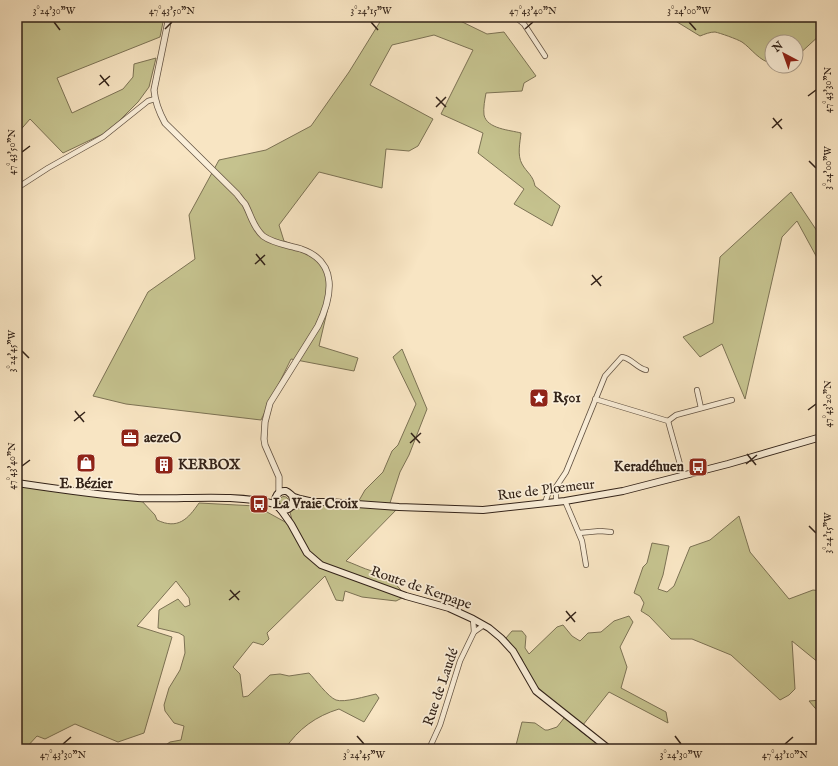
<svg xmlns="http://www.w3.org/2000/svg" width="838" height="766" font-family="'IM FELL English',serif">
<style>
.green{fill:#c5c28e;stroke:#7c7254}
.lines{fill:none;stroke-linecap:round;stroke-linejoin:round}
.minor-casing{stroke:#645444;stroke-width:6}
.tertiary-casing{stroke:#645444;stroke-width:7}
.secondary-casing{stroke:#332319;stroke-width:8}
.minor{stroke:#faeed8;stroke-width:4.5}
.tertiary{stroke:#faeed8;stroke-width:5.5}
.secondary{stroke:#faeed8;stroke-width:6}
.ticks{fill:none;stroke:#332319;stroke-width:1.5}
.labels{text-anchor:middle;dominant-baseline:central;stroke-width:3.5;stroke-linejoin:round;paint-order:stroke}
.poi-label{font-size:14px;font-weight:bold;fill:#332319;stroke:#faeed8;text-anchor:start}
.street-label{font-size:14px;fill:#332319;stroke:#faeed8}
.neatline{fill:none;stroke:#332319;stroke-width:1.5}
.ticks-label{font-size:10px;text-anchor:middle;fill:#332319}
</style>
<rect width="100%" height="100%" fill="#f8e5c3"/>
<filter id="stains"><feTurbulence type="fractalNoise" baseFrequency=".005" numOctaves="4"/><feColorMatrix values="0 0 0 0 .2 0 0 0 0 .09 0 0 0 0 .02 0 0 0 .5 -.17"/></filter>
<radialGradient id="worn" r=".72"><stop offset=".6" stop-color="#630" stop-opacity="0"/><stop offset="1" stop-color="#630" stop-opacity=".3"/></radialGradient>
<g class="green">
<path d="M17,17H164L160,37L57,78L72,113L123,89L133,77L134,64L156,58L149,87L138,102L118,122L103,134L63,153L30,119L17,134Z"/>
<path d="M383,17H452L487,34L504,32L536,76L524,83L522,91L486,93C485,99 483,108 484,115C487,129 510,130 521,133C520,143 517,155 522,164C527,173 533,175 535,186L560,206L552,226L514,204L524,189L478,153L483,133L441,114L473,50L434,35L392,45L370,85L433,119L418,146L409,151L386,149L382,188L319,172L279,225L284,241L315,253L327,266L330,299L319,346L358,358L354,371L291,359L261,420L126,404L93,396L148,292L195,259L189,215L219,160L266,150L311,126L349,72Z"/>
<path d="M669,17H821V34L796,57V42H772V63C760,62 751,48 742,42C737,39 720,33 715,32C710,32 705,34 700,36Z"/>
<path d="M791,192L821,237V265L797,221L782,237L745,399L722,344L700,357L683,337L713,323L720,257Z"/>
<path d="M402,349L427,409L409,455L400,472L389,506L399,507L346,561C360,566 371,573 386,573L406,596L396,601L362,597L345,591L343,601L336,600L325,576L267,633L269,639L263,645L253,642L233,667L240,674L243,697L248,696L270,675L280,674L289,676L309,673C315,679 328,697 336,700C344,703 367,696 376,694L379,698L364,722L339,709C316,716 298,729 285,749H160L170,742L181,740L184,726L174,723L165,711L164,705L169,688L180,670L185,653L184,636L179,633L158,628L159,610L178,599L185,607L190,605L189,598L176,581L137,626L172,637L144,733L118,742L75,724L45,739L37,736L25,749H17V487L55,488L139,498L155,515L157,520C178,530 188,519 199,503L256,506L287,523L292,520L290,512C306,500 337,504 357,504L365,490L383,472L392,451L398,445L416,404L393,357Z"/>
<circle cx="284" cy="501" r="4.5"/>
<path d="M739,516L750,552L789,599L813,590L821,591V661L819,663L792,641L795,689L789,695L780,700L731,655L692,639H671L649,616L641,611L644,603L640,596L634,593L643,567L647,563L652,543L669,546L663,575L658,589L667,592L674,586L690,547L710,540Z"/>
<path d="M629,616L633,622L620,647L627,667L621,688L666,712L668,723L609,692L579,730L604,749H515L522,722L535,723L545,730H548L557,727L568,713L543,693L534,683L526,671L522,659L506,638L512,631H522L526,636L525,648L529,654L557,627L563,625L572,636L580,641L588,633L601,632L614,621Z"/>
<path d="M821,700V715L809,701Z"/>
</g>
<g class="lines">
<defs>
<g id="minor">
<path d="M515,17L524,24L545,56"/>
<path d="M17,188L48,168L103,137L148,101L155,99"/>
<path d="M697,390L701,408"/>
<path d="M595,399L668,421L683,475"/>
<path d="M668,421L676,415L732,400"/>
<path d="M565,501L582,541L586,565"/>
<path d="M556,502V487"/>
<path d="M545,503L548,494L556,487L566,472L605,376L622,357C631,358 637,368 646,370"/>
<path d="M579,533L600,531L611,532"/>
<path d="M474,632L484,625"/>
<path d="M429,749L440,725L460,661L474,632L473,619"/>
</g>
<path id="tertiary" d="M169,17L154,90C155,102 159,112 165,123L237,194C240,198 242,201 245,204C251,215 253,227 263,236C274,244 288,245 301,249C339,262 332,297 318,326L270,403L265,422L264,439L265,445L279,477V493"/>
<g id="secondary">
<path d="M17,483C57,489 98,495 138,498C184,500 231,493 275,504"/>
<path d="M292,496C295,505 290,511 281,510L275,504C274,497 278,490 286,491C289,492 291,495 294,497C299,499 305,500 310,501"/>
<path d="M292,506L314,502H328L399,507L483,510L565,501L623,491L728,464L821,437"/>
<path d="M281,510L291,524L307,553L321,565L406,596L449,608L473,619L489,628L501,638L513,651L536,691L609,749"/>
</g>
</defs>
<use href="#minor" class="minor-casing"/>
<use href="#tertiary" class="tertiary-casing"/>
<use href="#secondary" class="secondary-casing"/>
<use href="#minor" class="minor"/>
<use href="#tertiary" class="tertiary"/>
<use href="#secondary" class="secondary"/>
</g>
<path class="ticks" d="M54,22L60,30M371,22L378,30M689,22L696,30M165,29L172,22M525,29L533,22M100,75L109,86M99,85L110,76M808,96L816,90M436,97L446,107M436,107L446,97M773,118L782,129M772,128L782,119M22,152L30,146M809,161L816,168M256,254L265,265M255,264L265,255M592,275L601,286M591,285L602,276M22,351L29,358M808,410L816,404M75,411L84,422M74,421L85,412M411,433L420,443M410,443L421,433M747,454L756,465M746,464L757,455M22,466L30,460M809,526L816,533M230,590L239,600M229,600L240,591M566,611L575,622M566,621L576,612M357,736L364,744M675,736L681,744M63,744L71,737M785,744L793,737"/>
<defs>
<symbol id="sight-square" viewBox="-11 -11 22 22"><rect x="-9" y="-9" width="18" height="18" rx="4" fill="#8f2418" stroke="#faeed8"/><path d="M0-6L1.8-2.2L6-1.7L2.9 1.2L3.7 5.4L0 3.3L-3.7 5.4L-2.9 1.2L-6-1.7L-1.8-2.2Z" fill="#fff"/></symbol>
<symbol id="office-square" viewBox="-11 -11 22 22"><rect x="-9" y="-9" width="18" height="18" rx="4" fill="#8f2418" stroke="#faeed8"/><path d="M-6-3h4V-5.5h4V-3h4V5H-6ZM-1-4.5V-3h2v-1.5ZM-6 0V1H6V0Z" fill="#fff"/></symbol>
<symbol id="shop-square" viewBox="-11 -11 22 22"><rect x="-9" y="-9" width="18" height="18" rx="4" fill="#8f2418" stroke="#faeed8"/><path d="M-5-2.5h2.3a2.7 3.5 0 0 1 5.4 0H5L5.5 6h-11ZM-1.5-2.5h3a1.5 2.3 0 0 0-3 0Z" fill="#fff"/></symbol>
<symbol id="building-square" viewBox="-11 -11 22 22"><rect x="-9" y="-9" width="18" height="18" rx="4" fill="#8f2418" stroke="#faeed8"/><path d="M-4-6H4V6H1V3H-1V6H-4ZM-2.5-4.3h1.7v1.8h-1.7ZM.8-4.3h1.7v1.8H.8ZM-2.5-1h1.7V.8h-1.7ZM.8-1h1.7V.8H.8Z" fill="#fff"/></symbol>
<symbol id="bus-square" viewBox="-11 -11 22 22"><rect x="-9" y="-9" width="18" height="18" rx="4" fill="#8f2418" stroke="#faeed8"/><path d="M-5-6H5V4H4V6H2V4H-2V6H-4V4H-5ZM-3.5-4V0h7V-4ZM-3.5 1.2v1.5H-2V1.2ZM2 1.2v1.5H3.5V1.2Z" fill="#fff"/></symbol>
</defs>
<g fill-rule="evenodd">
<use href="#sight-square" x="528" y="387" width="22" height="22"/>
<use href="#office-square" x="119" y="427" width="22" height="22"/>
<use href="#shop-square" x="75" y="452" width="22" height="22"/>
<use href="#building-square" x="153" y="454" width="22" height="22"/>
<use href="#bus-square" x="687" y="456" width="22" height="22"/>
<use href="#bus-square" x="248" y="493" width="22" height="22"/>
</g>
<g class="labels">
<g class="poi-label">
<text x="553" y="398">R501</text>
<text x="144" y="438">aezeO</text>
<text x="178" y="465">KERBOX</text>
<text x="684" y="467" text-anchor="end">Keradéhuen</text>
<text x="86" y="484" text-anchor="middle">E. Bézier</text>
<text x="273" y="504">La Vraie Croix</text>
</g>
<g class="street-label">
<text transform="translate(546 490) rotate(-7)">Rue de Plœmeur</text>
<text transform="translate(421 588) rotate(19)">Route de Kerpape</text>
<text transform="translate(441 687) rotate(-71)">Rue de Laudé</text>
</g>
</g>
<rect width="838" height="766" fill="none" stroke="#f8e5c3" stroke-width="44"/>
<g transform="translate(784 54) rotate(319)"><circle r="19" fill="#faeed8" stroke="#aa9d8c"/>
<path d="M0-3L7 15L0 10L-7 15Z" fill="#8f2418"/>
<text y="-6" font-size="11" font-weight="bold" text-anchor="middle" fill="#332319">N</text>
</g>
<rect x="22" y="22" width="794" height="722" class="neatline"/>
<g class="ticks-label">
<text x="54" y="14">3°24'30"W</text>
<text x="172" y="14">47°43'50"N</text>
<text x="371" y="14">3°24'15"W</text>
<text x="533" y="14">47°43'40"N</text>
<text x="689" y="14">3°24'00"W</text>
<text transform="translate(827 90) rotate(-90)" y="4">47°43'30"N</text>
<text transform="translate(11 152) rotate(-90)" y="4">47°43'50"N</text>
<text transform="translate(827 168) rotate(-90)" y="4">3°24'00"W</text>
<text transform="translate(11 351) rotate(-90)" y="4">3°24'45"W</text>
<text transform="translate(827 404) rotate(-90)" y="4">47°43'20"N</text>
<text transform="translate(11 466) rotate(-90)" y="4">47°43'40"N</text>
<text transform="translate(827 533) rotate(-90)" y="4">3°24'15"W</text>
<text x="63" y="758">47°43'30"N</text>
<text x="364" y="758">3°24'45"W</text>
<text x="681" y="758">3°24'30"W</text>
<text x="785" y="758">47°43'10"N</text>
</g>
<rect width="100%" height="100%" filter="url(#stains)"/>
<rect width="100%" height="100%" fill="url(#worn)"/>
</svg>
